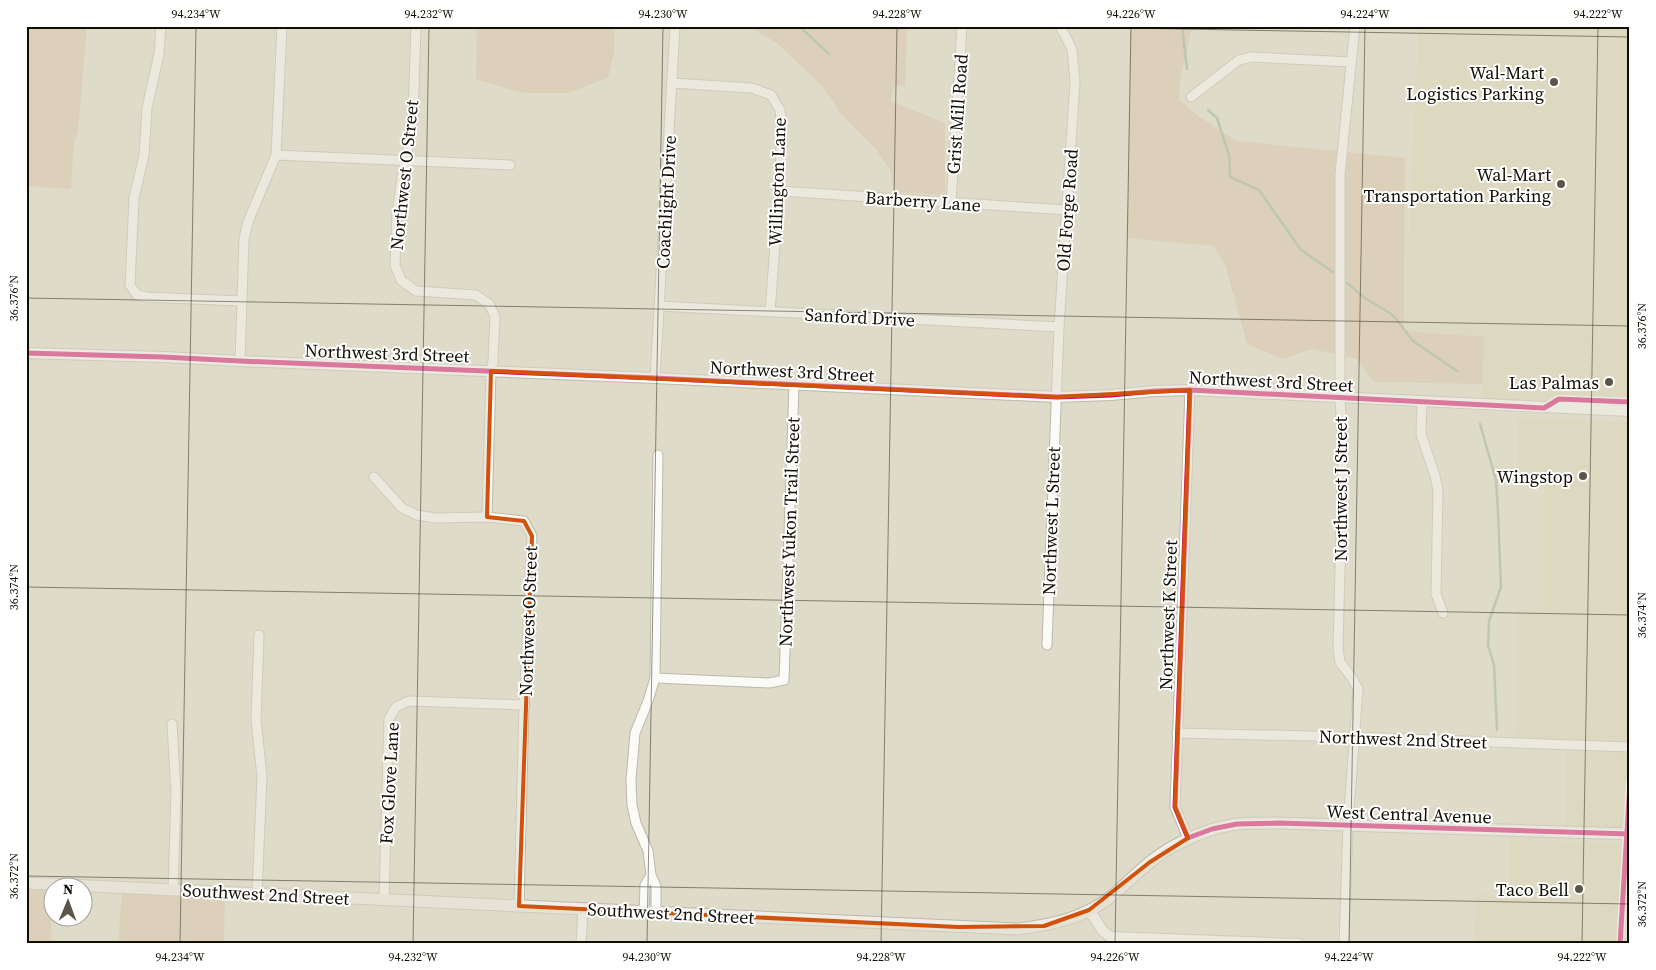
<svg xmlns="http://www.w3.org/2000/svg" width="1656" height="970" font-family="'Source Serif 4',serif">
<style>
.built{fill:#dcd8b9}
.green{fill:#dcc3aa}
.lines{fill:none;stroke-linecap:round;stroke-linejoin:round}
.stream{stroke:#97b091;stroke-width:2.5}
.minor-casing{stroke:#bbb9aa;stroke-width:11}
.tertiary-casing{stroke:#bbb9aa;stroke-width:12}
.secondary-casing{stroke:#bbb9aa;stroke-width:13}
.minor{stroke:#fafaf7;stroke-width:9}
.tertiary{stroke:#fafaf7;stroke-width:10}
.secondary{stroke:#f0eee7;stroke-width:11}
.cycleway-casing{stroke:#fff;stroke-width:8}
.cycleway{stroke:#d6006c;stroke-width:5}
.marked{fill:none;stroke:#d2520b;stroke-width:4;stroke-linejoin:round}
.ticks{fill:none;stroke:#110f04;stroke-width:1;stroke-opacity:0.45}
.poi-dot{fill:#595649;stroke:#fff;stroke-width:2}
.labels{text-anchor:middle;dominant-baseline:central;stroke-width:4;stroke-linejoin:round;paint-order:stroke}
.poi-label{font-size:18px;fill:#110f04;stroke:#fff;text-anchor:end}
.street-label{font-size:18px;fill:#110f04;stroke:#fff}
.neatline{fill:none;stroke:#110f04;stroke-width:2}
.ticks-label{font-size:12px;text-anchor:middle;fill:#110f04}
</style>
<rect width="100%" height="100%" fill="#dedbc8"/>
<g class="built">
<path d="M1419,26H1630V404L1483,398V337L1404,331Z"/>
<path d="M1517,417L1630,422V828L1566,825L1567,741L1516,738L1517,609L1544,610V486L1519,484Z"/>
<path d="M1511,839L1630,844L1625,944H1474L1476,894L1509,896Z"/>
</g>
<g class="green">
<path d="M26,26H87L78,132L74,141L71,189L26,186Z"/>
<path d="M477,26H615L614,53L608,78L567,93H523L476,79Z"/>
<path d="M749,26H907L905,86L894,85L891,101L945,123V195L895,192L890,170L875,148L842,115L822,86L778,44Z"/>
<path d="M1130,26H1192L1180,81L1179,100L1201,118L1236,141L1405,158L1404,331L1484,337L1483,384L1374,382L1357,359L1312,349L1282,359L1247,344L1225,264L1213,246L1127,238Z"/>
<path d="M26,887L52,889L51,944H26Z"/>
<path d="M122,892L225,897L224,944H118Z"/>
</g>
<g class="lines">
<g class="stream">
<path d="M799,26L829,54"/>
<path d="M1182,26L1187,69"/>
<path d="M1208,110L1217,118L1229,155L1230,177L1259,190L1301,250L1333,272"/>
<path d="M1347,283L1365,298L1393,315L1413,341L1457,371"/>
<path d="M1480,424L1496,480L1498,512L1501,587L1489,621L1488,645L1494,665L1497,730"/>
</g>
<defs>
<g id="minor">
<path d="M161,26L159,54L147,108L144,155L134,198L130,285L137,295L146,297L241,301"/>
<path d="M416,26L413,116L406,160L402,176L397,214L395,265L401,280L416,291L476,295L489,304L495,316L493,361L491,371L487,517"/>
<path d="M672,83L752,88L771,95L780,110L782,128L779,191L770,312"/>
<path d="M1191,97L1239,60L1252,57L1350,62"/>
<path d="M276,155L510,165"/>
<path d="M779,191L1067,210"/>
<path d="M951,203L962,26"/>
<path d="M660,306L1059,327"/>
<path d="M240,361L244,239L248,222L276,155L282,26"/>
<path d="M655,378L675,26"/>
<path d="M1422,402L1421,434L1435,476L1438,490L1436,594L1443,613"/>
<path d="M374,477L402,508L417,515L435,518L487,517L524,521L532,536L524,705L519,906"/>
<path d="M1047,645L1059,327L1075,82L1072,49L1060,26"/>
<path d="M655,678L769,683L784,680L794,385"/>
<path d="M172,724L176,793L173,890"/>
<path d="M1177,733L1355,737L1630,747"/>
<path d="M1188,838L1175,807L1190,390"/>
<path d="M257,893L262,777L256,719L259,635"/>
<path d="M384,899L389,719L396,707L409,701L524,705"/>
<path d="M644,911L645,885L651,875"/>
<path d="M656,912V886L651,875L648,851L636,823L632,805L631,780L635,733L648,701L655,678L658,455"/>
<path d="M581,944L583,909"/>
<path d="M1344,944L1348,825L1358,689L1352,678L1340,662L1338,648L1343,452L1340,398V174L1355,26"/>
</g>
<g id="tertiary">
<path d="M26,353L163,357L240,361L655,378L1057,397L1111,395L1155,391L1190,390L1630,411"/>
<path d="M1089,910L1103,931L1111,937L1299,944"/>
</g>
<path id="secondary" d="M26,883L1017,929C1051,925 1086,918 1113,895C1132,879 1150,859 1172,847C1192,836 1214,827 1237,824C1251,823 1265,823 1279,823L1630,834"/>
</defs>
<use href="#minor" class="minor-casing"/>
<use href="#tertiary" class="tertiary-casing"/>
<use href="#secondary" class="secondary-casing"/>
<use href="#minor" class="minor"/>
<use href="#tertiary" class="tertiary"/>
<use href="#secondary" class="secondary"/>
<defs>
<g id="cycleway">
<path d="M26,353L163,357L240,361L655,378L1057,397L1111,395L1155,391L1190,390L1544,408L1559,399L1630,402"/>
<path d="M1190,390L1175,807L1188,838L1212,829L1237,824L1279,823L1630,834"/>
<path d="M1620,944L1630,783"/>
</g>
</defs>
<use href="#cycleway" class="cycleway-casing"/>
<use href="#cycleway" class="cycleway"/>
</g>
<path d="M0 0H1656V970H0ZM491,371L1057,397L1190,390L1175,807L1188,838L1150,862L1089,910L1044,926L958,927L519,906L532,536L524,521L487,517Z" fill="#dedbc8" fill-opacity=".55" fill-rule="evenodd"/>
<path class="marked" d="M491,371L1057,397L1190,390L1175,807L1188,838L1150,862L1089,910L1044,926L958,927L519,906L532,536L524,521L487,517Z"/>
<path class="ticks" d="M1010,26L1630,37M26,298L1630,326M26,587L1630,615M26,876L1630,904M180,944L196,26M413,944L429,26M647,944L663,26M881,944L897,26M1115,944L1131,26M1349,944L1365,26M1582,944L1598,26"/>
<g class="poi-dot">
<circle cx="1554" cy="82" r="5"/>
<circle cx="1561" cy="184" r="5"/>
<circle cx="1609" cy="382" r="5"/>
<circle cx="1583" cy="476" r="5"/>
<circle cx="1579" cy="889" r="5"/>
</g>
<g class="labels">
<g class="poi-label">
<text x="1544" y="72">Wal-Mart<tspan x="1544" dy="21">Logistics Parking</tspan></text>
<text x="1551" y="174">Wal-Mart<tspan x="1551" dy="21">Transportation Parking</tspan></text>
<text x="1599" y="382">Las Palmas</text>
<text x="1573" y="476">Wingstop</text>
<text x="1569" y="889">Taco Bell</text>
</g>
<g class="street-label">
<text transform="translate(957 114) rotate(-86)">Grist Mill Road</text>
<text transform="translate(404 175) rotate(-84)">Northwest O Street</text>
<text transform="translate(777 182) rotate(-88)">Willington Lane</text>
<text transform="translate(923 201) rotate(4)">Barberry Lane</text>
<text transform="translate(666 202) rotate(-87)">Coachlight Drive</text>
<text transform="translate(1067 210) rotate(-86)">Old Forge Road</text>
<text transform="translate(860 317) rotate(3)">Sanford Drive</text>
<text transform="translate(387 353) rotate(2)">Northwest 3rd Street</text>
<text transform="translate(792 371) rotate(3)">Northwest 3rd Street</text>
<text transform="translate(1271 381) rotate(3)">Northwest 3rd Street</text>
<text transform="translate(1340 489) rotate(-90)">Northwest J Street</text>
<text transform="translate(1051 521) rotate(-88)">Northwest L Street</text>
<text transform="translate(789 532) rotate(-88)">Northwest Yukon Trail Street</text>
<text transform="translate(1168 615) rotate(-88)">Northwest K Street</text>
<text transform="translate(528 621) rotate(-88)">Northwest O Street</text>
<text transform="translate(1403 739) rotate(2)">Northwest 2nd Street</text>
<text transform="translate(389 783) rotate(-87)">Fox Glove Lane</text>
<text transform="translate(1409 814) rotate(2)">West Central Avenue</text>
<text transform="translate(266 894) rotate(3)">Southwest 2nd Street</text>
<text transform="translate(671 913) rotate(3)">Southwest 2nd Street</text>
</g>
</g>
<rect width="1656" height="970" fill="none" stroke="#ffffff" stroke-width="55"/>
<g transform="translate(68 902) rotate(1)"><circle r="24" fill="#ffffff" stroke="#a09f9b"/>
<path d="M0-4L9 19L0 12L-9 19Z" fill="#595649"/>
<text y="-8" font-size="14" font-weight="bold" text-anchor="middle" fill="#110f04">N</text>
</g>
<rect x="28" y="28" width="1600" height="914" class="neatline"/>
<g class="ticks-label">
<text x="196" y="18">94.234°W</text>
<text x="429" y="18">94.232°W</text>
<text x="663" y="18">94.230°W</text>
<text x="897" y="18">94.228°W</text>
<text x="1131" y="18">94.226°W</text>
<text x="1365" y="18">94.224°W</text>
<text x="1598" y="18">94.222°W</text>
<text transform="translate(14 298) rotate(-90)" y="4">36.376°N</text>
<text transform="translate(1642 326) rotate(-90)" y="4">36.376°N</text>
<text transform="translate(14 587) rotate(-90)" y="4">36.374°N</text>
<text transform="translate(1642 615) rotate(-90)" y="4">36.374°N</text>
<text transform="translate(14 876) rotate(-90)" y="4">36.372°N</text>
<text transform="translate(1642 904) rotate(-90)" y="4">36.372°N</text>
<text x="180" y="961">94.234°W</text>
<text x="413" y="961">94.232°W</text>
<text x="647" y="961">94.230°W</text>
<text x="881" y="961">94.228°W</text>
<text x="1115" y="961">94.226°W</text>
<text x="1349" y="961">94.224°W</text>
<text x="1582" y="961">94.222°W</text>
</g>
</svg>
